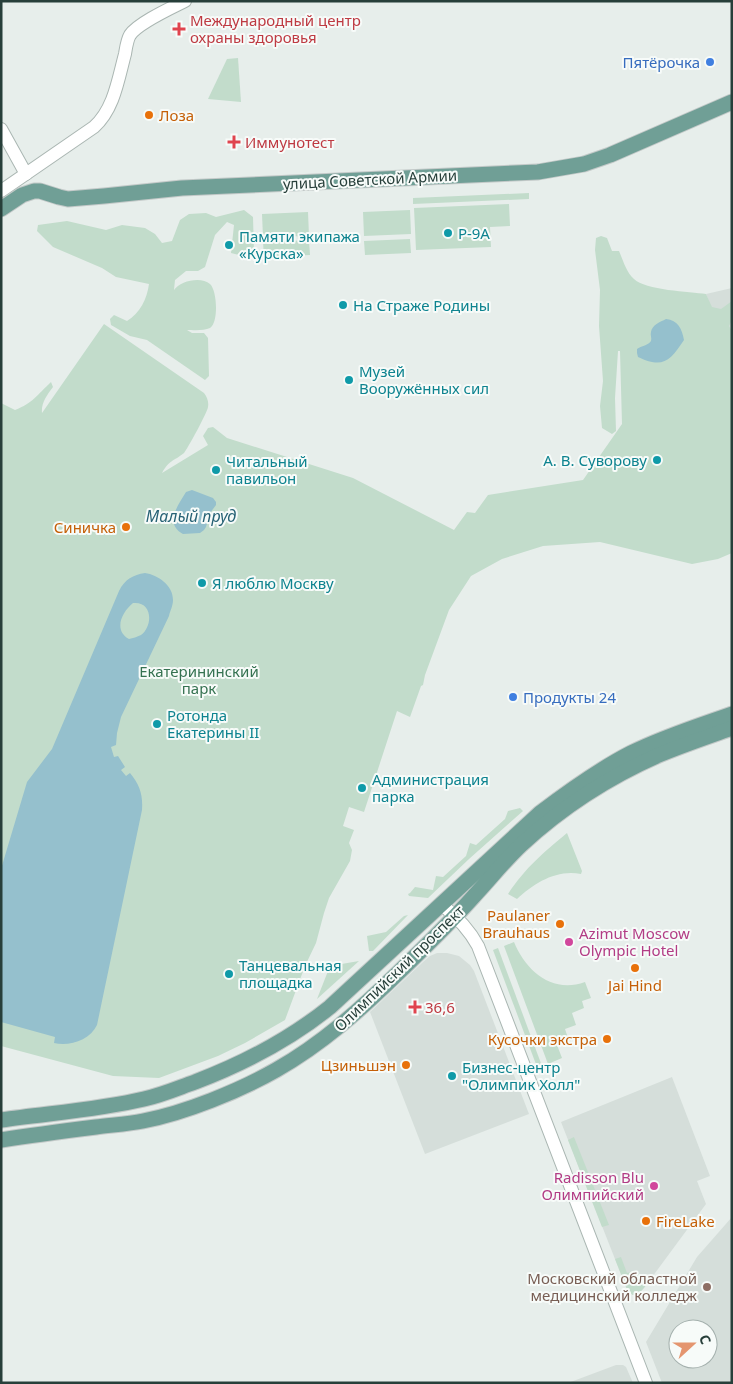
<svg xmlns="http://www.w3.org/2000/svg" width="733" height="1384" font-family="'Noto Sans',sans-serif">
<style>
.built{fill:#d5deda;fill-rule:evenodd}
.green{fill:#c2dccb}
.water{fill:#95c0cd;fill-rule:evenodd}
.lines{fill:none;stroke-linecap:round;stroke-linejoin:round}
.minor-casing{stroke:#aab6b2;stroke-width:14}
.major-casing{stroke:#c3c9c8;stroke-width:17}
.minor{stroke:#fff;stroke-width:12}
.major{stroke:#709f96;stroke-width:15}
.health-dot{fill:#e0444e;stroke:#f7fbf9;stroke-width:2}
.shop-dot{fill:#3f7fe0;stroke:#f7fbf9;stroke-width:2}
.food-dot{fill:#e8710a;stroke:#f7fbf9;stroke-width:2}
.culture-dot{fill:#0f9aa8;stroke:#f7fbf9;stroke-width:2}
.hotel-dot{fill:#d1479c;stroke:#f7fbf9;stroke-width:2}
.education-dot{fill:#8d6e63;stroke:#f7fbf9;stroke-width:2}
.labels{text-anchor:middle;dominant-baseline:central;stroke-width:4;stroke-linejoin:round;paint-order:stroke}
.health-label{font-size:15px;fill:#be3a42;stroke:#f7fbf9;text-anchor:start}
.shop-label{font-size:15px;fill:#366cbe;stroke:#f7fbf9;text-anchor:end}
.food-label{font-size:15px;fill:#c56008;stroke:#f7fbf9;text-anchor:end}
.street-label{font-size:15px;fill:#273f3a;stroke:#f7fbf9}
.culture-label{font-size:15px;fill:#0d838f;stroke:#f7fbf9;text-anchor:start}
.park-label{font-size:15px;fill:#357251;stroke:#f7fbf9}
.hotel-label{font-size:15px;fill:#b23c85;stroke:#f7fbf9;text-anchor:start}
.education-label{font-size:15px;fill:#785e54;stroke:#f7fbf9;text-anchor:end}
.water-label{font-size:16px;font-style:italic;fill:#276275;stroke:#f7fbf9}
</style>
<rect width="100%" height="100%" fill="#e7eeeb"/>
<g class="built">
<path d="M732,288V362L706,294Z"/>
<path d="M437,953H447L459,956L470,965L474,971L529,1114L425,1154L370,1012L423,962L430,956Z"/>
<path d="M672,1077L710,1176L697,1181L706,1204L644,1288L638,1294L633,1295L628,1292L561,1122Z"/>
<path d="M732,1217V1383H662L646,1342L697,1257ZM678,1329H708V1359H678Z"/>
<path d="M616,1365H623L626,1367L633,1383H568Z"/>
</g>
<g class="green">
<path d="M238,58L241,102L208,99L227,59Z"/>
<path d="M529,193V199L413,204V198Z"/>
<path d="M509,204L510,226L490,227L491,247L416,250L414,208Z"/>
<path d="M244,210L253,217L254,253L243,256L231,253L234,225L227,222L215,235L205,267L198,271H186L175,280L174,290C180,281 201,276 210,284C217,290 219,322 210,328C204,331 193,330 187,330L192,333H204L208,338L209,376L205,380L147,340L130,336L111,325L110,319L114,315L127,321C140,313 147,299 149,284L116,277L102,268L53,247L37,231L38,225L67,221L106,230L122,225L145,228L155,234L162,243L172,241L180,220L189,214L206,213L216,217Z"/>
<path d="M410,210L411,234L364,236L363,212Z"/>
<path d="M308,212L309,236L263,237L262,214Z"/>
<path d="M601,236L607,238L612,251H619C623,260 626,272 634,279C645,290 690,292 706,294L712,307L721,309L732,301V320L729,326L732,331V553L718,559L692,564L600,542L543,546L502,559L471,576L449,610L425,675L423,685L421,686L410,717L397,711L364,812L349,807L343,826L354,830L349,843L352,850L350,861L329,898L324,913L316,943L305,966L285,1020L245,1043L218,1056L159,1078L113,1076L1,1046V403L15,410C33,403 37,395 51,382L53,387C47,395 41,403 42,413L104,324L204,393C207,397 209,402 208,407C208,411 187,450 184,453C173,462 170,459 162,473L208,445L203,436L208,428L213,427L227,438L353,478L454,530L467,512L475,513L488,495L583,480L622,424L620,351H618L615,398L616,431L612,434L602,428L600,406L603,381L599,326L600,290L595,250L596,238Z"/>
<path d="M410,239L411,253L365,255L364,241Z"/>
<path d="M309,240L310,255L264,257L263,242Z"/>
<path d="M520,808L523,811L469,859L428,898L409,896L408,894L410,893L415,887L433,890L436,876L443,877L466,856L470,843L476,845L505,819L508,811Z"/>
<path d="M567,833L582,871L581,874C557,869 534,883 517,899L508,894C526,867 543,853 567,833Z"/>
<path d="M408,915L373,951H369L367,936L386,932L404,916Z"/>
<path d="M514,942C526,971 552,994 585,982L591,998L582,1001L584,1008L572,1013L576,1025L565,1029L569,1041L557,1045L562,1058L548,1064L504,946Z"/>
<path d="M498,948L542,1066L537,1067L493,950Z"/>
<path d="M359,961L317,999L330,966Z"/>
<path d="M574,1137L609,1225L602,1227L568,1140Z"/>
<path d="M621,1257L627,1273L634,1271L649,1281C644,1288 641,1293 633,1295L628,1292L615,1259Z"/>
</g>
<g class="water">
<path d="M666,319C678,320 682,329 684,340C670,361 663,369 638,357L637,353V349C641,346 649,345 651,341C652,338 650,335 651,332C652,325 660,322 666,319Z"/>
<path d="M192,490L213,498L216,502V505L210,513L206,527L204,530L200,533L183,534C164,524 178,505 186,492Z"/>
<path d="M145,573C158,575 173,585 173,600C173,606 170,611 169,616L121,717L117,733L116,745L111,747L114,757L118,756L125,767L121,770L126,776L130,773C140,785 143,795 142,810L97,1025C90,1040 69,1047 54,1043L55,1037L1,1022V869L27,782L52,749L119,591C125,579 133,575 145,573ZM133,603C153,601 153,626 141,635C137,637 133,638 129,639C113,630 122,612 133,603Z"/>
</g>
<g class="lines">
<defs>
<g id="minor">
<path d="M1,129L26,174"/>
<path d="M1,191L94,127C114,109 118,80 125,54C126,48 127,40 130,35C138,23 171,8 185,1"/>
<path d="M441,904C456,916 469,929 478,946L646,1383"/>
</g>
<g id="major">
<path d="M1,209L22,195L34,191H40L59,197L68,199L104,196L182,188L538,172L584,164L610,155L732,102"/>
<path d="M1,1120C49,1113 98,1110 144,1099C162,1095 178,1088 195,1082C245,1063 289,1040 330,1007L540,813C569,791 598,770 631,753C663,737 698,726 732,714"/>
<path d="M1,1140C33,1135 64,1131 96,1127C111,1125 128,1124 143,1121C185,1113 239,1091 276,1070C322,1044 361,1009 398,973C424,948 450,923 474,896C490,879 504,861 521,845C561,808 609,777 659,755C683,745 707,737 732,728"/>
</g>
</defs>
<use href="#minor" class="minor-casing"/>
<use href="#major" class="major-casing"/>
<use href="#minor" class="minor"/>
<use href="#major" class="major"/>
</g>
<g class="health-dot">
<path d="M176.5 21.5h5v5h5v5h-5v5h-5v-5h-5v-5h5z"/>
<path d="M231.5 134.5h5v5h5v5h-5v5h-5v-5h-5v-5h5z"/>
<path d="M412.5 999.5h5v5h5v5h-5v5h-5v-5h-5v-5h5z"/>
</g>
<g class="shop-dot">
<circle cx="710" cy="62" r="5"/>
<circle cx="513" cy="697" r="5"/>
</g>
<g class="food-dot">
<circle cx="149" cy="115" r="5"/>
<circle cx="126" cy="527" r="5"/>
<circle cx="560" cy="924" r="5"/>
<circle cx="635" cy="968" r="5"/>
<circle cx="607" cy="1039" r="5"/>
<circle cx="406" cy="1065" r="5"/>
<circle cx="646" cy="1221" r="5"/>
</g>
<g class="culture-dot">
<circle cx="448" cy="233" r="5"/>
<circle cx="229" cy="245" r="5"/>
<circle cx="343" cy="305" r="5"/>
<circle cx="349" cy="380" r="5"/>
<circle cx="657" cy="460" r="5"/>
<circle cx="216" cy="470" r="5"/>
<circle cx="202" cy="583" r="5"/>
<circle cx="157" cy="724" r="5"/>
<circle cx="362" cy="788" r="5"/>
<circle cx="229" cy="974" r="5"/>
<circle cx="452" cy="1076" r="5"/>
</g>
<g class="hotel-dot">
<circle cx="569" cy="942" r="5"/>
<circle cx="654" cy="1186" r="5"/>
</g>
<circle class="education-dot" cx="707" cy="1287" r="5"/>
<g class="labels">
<g class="health-label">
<text x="190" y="20">Международный центр<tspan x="190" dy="17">охраны здоровья</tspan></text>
<text x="245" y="142">Иммунотест</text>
<text x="425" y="1007">36,6</text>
</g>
<g class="shop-label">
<text x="700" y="62">Пятёрочка</text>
<text x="523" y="697" text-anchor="start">Продукты 24</text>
</g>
<g class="food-label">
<text x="159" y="115" text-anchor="start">Лоза</text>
<text x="116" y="527">Синичка</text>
<text x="550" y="915">Paulaner<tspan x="550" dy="17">Brauhaus</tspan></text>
<text x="635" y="985" text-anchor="middle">Jai Hind</text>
<text x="597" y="1039">Кусочки экстра</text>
<text x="396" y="1065">Цзиньшэн</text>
<text x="656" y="1221" text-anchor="start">FireLake</text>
</g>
<g class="street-label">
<text transform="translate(370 179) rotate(-3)">улица Советской Армии</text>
<text transform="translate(399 968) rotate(-44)">Олимпийский проспект</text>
</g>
<g class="culture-label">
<text x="458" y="233">Р-9А</text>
<text x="239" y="236">Памяти экипажа<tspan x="239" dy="17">«Курска»</tspan></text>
<text x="353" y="305">На Страже Родины</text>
<text x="359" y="371">Музей<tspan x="359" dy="17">Вооружённых сил</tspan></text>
<text x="647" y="460" text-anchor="end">А. В. Суворову</text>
<text x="226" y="461">Читальный<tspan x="226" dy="17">павильон</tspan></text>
<text x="212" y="583">Я люблю Москву</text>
<text x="167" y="715">Ротонда<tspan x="167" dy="17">Екатерины II</tspan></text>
<text x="372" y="779">Администрация<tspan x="372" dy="17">парка</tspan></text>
<text x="239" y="965">Танцевальная<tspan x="239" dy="17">площадка</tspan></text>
<text x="462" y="1067">Бизнес-центр<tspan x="462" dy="17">"Олимпик Холл"</tspan></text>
</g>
<g class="park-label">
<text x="199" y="671">Екатерининский<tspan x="199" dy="17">парк</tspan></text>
</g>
<g class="hotel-label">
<text x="579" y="933">Azimut Moscow<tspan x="579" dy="17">Olympic Hotel</tspan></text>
<text x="644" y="1177" text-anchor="end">Radisson Blu<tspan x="644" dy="17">Олимпийский</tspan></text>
</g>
<g class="education-label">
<text x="697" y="1278">Московский областной<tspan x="697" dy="17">медицинский колледж</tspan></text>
</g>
<g class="water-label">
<text x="191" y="516">Малый пруд</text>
</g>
</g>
<rect width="733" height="1384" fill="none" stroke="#273f3a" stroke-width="5"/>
<g transform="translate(693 1344) rotate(69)"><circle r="24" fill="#f7fbf9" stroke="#a4b0ad"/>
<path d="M0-4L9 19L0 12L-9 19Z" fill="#e4956f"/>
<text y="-8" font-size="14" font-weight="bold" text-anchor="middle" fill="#273f3a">С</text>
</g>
</svg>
